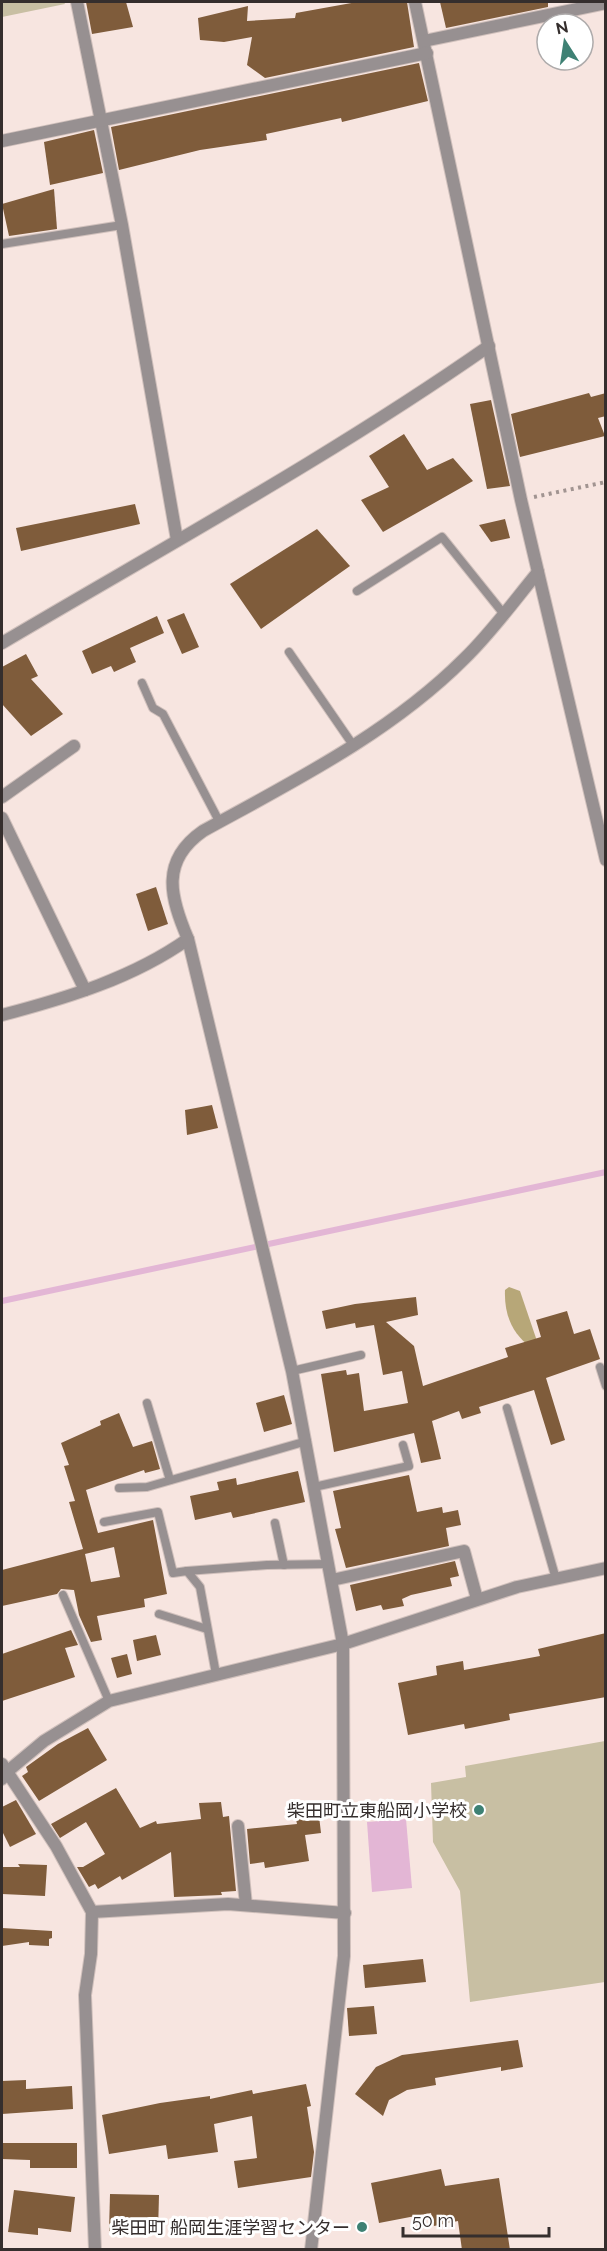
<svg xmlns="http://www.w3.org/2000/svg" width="607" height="2251" font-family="Raleway,'Noto Sans JP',sans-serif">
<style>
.green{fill:#c8bfa3}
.forest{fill:#b7a778}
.water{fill:#e3b6d5}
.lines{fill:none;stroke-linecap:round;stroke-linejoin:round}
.stream{stroke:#e3b6d5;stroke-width:6}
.building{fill:#7f5c3b;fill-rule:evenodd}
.service-casing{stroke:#d0c0bc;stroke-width:10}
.minor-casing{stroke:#d0c0bc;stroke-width:14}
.path{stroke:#a19491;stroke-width:4;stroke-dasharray:3 4.5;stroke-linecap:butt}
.service{stroke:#979091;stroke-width:8}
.minor{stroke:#979091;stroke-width:12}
.poi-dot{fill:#3e8174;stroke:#fff;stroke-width:2}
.labels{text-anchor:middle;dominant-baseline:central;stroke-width:6;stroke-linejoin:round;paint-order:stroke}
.poi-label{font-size:18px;fill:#352e2d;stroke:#fff;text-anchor:end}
</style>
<rect width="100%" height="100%" fill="#f7e5e0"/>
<g class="green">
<path d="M2,2H64L65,4L2,17Z"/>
<path d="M605,1741V1982L470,2002L460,1891L433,1842L431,1783L466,1777L465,1766Z"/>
</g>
<path class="forest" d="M509,1287L520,1291L538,1344L531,1347C512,1334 504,1314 505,1290Z"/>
<path class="water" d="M406,1819L412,1888L372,1892L367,1822Z"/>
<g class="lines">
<path class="stream" d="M2,1301L606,1172"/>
</g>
<g class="building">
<path d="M86,2H126L133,27L92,34Z"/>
<path d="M357,2H407L414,47L265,78L247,65L252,37L224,42L200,40L198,18L248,6L247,21L295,18L296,13Z"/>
<path d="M440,2H548V7L446,28Z"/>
<path d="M419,63L428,101L342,122L341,118L266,134L267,140L200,150L119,170L111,127Z"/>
<path d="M94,130L103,173L50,185L44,142Z"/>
<path d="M54,189L57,229L9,236L2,204Z"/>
<path d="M589,393L591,397L606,393V416L598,418L605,436L520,457L511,414Z"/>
<path d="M491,400L510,486L487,489L470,404Z"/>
<path d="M404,434L427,470L453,458L473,481L383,532L361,500L389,487L369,456Z"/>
<path d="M135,504L140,524L21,551L16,528Z"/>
<path d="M505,519L510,538L491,542L479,525Z"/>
<path d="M317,529L350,566L261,629L230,584Z"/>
<path d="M184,613L199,647L182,654L167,620Z"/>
<path d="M157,616L164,633L130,648L136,662L114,672L111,666L92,674L82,651Z"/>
<path d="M26,654L38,676L31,679L63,714L31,736L2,704V667Z"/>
<path d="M156,887L168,924L148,931L136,894Z"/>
<path d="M212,1105L218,1128L187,1135L185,1110Z"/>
<path d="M416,1297L418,1315L386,1322L414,1346L423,1386L508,1357L505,1348L541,1337L536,1320L567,1311L574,1334L590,1329L600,1359L546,1378L565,1440L551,1445L534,1390L479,1407L481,1413L462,1419L459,1411L432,1421L441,1459L421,1463L414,1433L334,1452L321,1374L346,1370L347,1375L359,1373L364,1411L408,1403L402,1371L383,1375L374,1325L356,1328L355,1323L326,1329L322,1311L355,1304Z"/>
<path d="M284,1395L292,1424L264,1432L256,1403Z"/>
<path d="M119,1413L133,1447L152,1441L160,1469L145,1473L144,1470L86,1490L98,1533L153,1520L167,1594L144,1599L145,1607L97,1616L102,1640L91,1642L79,1615L74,1590L61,1589L57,1594L2,1606V1570L83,1549L69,1502L75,1501L64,1466L69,1465L61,1443L101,1425L100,1421ZM114,1547L120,1577L91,1582L85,1554Z"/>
<path d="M298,1471L305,1502L233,1518L231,1512L195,1520L190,1496L219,1490L217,1482L236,1478L237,1485Z"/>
<path d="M409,1475L417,1512L442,1507L443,1513L458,1510L461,1525L446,1528L449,1546L346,1568L335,1529L341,1528L333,1491Z"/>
<path d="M455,1561L459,1576L450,1578L452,1586L411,1595L402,1599L404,1606L383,1610L381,1605L356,1611L350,1585Z"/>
<path d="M71,1630L78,1645L65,1648L75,1677L2,1701V1654Z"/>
<path d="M606,1633V1697L509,1714L510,1720L465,1729L464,1724L408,1735L398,1683L437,1675L436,1666L463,1661L464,1670L540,1656L538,1649Z"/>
<path d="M156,1635L161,1655L137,1661L133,1640Z"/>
<path d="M127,1654L132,1674L117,1678L111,1658Z"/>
<path d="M88,1728L107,1760L39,1801L22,1776L28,1772L26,1767L58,1744Z"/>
<path d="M116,1788L140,1828L156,1821L157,1824L201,1819L199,1803L221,1802L223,1817L229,1816L236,1891L221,1892L222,1895L174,1897L171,1852L122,1880L120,1876L98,1889L95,1884L89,1887L77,1867H83L105,1854L86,1822L60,1838L51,1824Z"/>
<path d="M16,1800L36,1834L10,1847L2,1831V1807Z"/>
<path d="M319,1816L321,1833L305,1835L309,1861L265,1868L264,1862L250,1864L247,1829L297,1824L296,1819Z"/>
<path d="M18,1864L47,1865L45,1896L2,1894V1867H20Z"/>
<path d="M2,1928L52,1931V1938L49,1939V1946L29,1945V1942L2,1946Z"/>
<path d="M423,1959L426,1982L365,1988L363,1965Z"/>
<path d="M374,2006L377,2034L349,2036L347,2008Z"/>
<path d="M518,2040L523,2067L501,2071V2067L435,2078L436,2085L407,2090L389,2100L383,2116L355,2094L376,2067L402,2055Z"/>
<path d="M26,2080V2089L72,2086L73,2109L2,2114V2081Z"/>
<path d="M306,2084L311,2106L307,2107L314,2152L311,2177L238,2188L234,2161L257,2158L252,2116L214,2124L218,2152L168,2159L166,2145L109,2154L102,2115L160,2103L210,2096V2099L252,2090L253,2094Z"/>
<path d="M2,2143H77V2168H30V2160L2,2159Z"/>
<path d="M441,2169L445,2186L499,2178L510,2250H462L458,2221L434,2226L431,2213L379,2223L371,2183Z"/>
<path d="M14,2190L75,2197L71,2232L38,2228V2235L8,2232Z"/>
<path d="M110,2194L159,2195L158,2232L109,2231Z"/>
</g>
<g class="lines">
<defs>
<g id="service">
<path d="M2,244L122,225"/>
<path d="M357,591L442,537L503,613"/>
<path d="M289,652L353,745"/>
<path d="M142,683L153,708L163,714L219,821"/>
<path d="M600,1367L606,1386"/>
<path d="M292,1371L361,1355"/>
<path d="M147,1403L170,1480"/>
<path d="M507,1408L556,1579"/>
<path d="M314,1487L409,1466L403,1445"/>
<path d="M119,1488L147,1487L307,1441"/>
<path d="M104,1522L158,1512L173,1573L187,1571L200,1587L216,1674"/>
<path d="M275,1523L284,1565"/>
<path d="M187,1571L267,1565L329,1564"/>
<path d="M63,1595L109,1701"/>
<path d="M159,1614L207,1629"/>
</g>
<g id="minor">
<path d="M77,2L122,225L177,540"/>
<path d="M415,2L521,500L606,860"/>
<path d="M424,41L606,3"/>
<path d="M2,141L427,53"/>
<path d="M2,643C166,546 333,455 489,346"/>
<path d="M2,797L74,746"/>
<path d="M2,818L85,990"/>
<path d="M2,1015C67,998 133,978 188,939"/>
<path d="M332,1580L464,1551L477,1599"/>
<path d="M2,1764L56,1846L92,1912L91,1954L85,1995L95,2250"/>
<path d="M2,1779L8,1771L44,1741L109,1701L343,1644L517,1587L606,1568"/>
<path d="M238,1826L246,1905"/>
<path d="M92,1912L228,1904L345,1913"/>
<path d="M311,2250L344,1956L343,1644L292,1371L188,939C170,897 160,861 203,831C294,781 390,733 464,659C491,633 514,601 538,572"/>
</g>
</defs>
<use href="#service" class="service-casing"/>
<use href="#minor" class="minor-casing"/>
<path class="path" d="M534,497L606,482"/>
<use href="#service" class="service"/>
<use href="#minor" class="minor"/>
</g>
<g class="poi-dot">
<circle cx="479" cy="1810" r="6"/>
<circle cx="362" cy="2227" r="6"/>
</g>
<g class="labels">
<g class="poi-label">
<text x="467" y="1810">柴田町立東船岡小学校</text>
<text x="350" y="2227">柴田町 船岡生涯学習センター</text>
</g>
</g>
<rect width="607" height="2251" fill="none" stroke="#352e2d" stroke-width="6"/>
<g transform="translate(565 42) rotate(348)"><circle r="28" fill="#ffffff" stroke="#aeabab" stroke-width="1.5"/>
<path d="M0-4.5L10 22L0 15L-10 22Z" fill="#3e8174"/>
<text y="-9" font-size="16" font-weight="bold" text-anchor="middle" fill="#352e2d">N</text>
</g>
<path d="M403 2227v9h146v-9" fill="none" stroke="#352e2d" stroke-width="3"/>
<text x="412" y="2227" font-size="18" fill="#352e2d" stroke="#ffffff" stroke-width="4.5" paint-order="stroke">50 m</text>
</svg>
